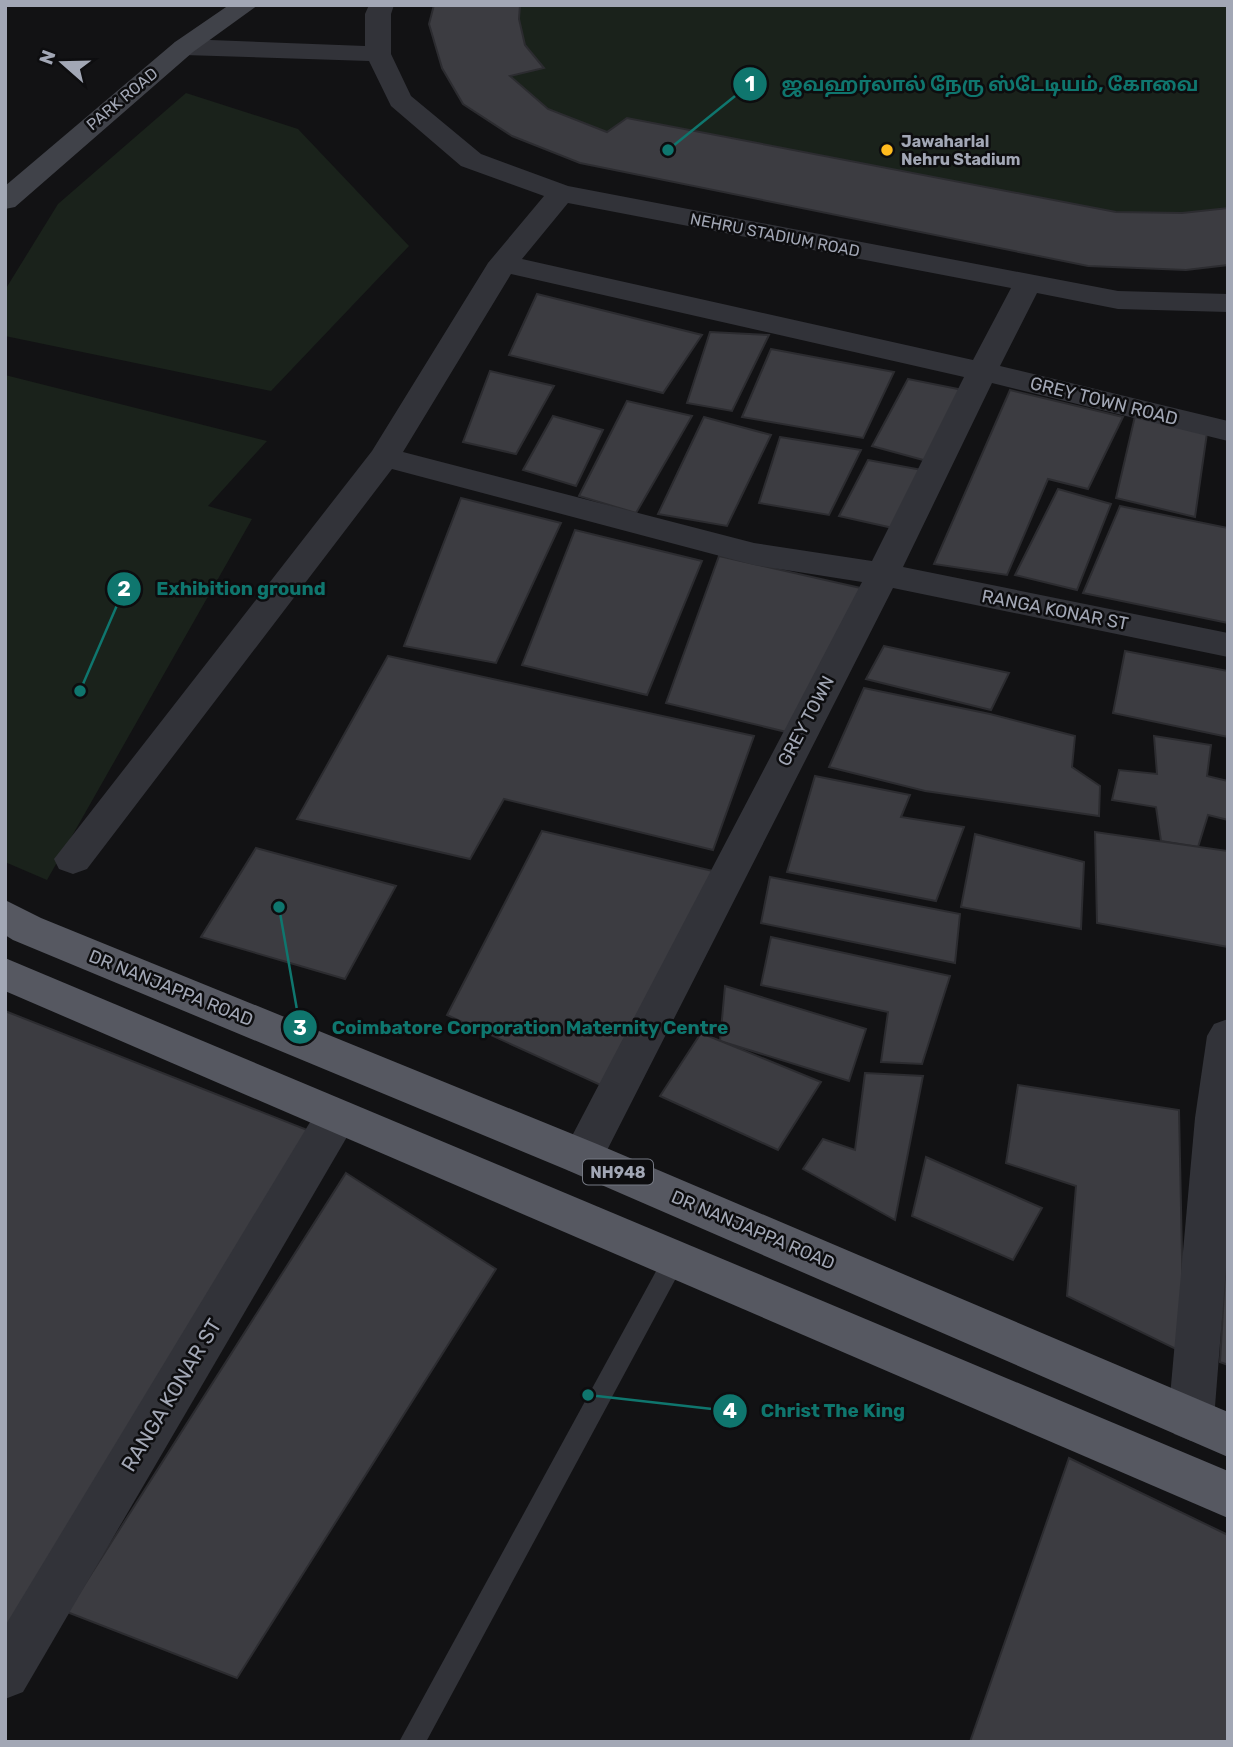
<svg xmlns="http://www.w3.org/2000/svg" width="1233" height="1747" font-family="Rubik,'Noto Sans Tamil',sans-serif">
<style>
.green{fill:#1a221b}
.building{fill:#3c3c41;stroke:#2c2c30;stroke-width:2}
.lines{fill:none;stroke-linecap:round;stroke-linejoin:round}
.service{fill:#323339;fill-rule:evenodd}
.minor{fill:#323339;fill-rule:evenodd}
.secondary{fill:#404249;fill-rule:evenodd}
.trunk{fill:#565861;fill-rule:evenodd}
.poi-dot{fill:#ffbb1e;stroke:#0d0d0f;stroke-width:2.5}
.labels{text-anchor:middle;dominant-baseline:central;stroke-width:5;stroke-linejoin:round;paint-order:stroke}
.far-street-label{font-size:16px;fill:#a2a7b5;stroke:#0d0d0f}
.far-poi-label{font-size:16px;font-weight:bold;fill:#a2a7b5;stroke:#0d0d0f;text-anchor:start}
.shield{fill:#0d0d0f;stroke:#757983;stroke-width:2}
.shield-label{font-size:16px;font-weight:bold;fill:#a2a7b5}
.street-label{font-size:18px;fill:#a2a7b5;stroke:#0d0d0f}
.near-street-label{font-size:21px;fill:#a2a7b5;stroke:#0d0d0f}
.leader{fill:none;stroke:#0f766e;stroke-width:2.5}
.callout-dot{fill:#0f766e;stroke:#0d0d0f;stroke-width:2.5}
.mark-label{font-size:21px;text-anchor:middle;font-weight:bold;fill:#fff}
.callout-label{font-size:19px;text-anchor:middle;font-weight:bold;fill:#0f766e;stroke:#0d0d0f;stroke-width:5;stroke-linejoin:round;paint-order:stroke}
</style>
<rect width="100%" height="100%" fill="#121214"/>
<g class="green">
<path d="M434,5H1228V265L1186,270L1088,266L580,163L512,136L463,104L442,68L429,24Z"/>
<path d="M186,93L298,129L409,246L271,391L5,336V290L58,204Z"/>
<path d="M5,375L267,441L208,506L252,519L47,880L5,862Z"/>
</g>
<g class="building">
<path d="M434,5H520L519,19L525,45L544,68L510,76L548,109L607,132L627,118L1116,212L1182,213L1228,208V265L1186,270L1088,266L580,163L512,136L463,104L442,68L429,24Z"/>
<path d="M537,294L702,335L663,393L509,355Z"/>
<path d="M710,332L769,335L732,411L687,403Z"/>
<path d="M771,349L894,372L863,438L742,417Z"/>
<path d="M490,371L554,386L516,454L463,442Z"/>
<path d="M908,379L963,390L927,461L872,446Z"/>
<path d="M1010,390L1123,417L1088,489L1048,479L1007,575L934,564Z"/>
<path d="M627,401L692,416L636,513L579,496Z"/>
<path d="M553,416L603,430L576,486L523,470Z"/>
<path d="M1135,416L1208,426L1195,517L1116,498Z"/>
<path d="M704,417L771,435L727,526L658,514Z"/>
<path d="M780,437L861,450L829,515L759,503Z"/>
<path d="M868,460L922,470L893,528L839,516Z"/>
<path d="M1058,489L1111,504L1077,590L1015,575Z"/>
<path d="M461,498L561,523L496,663L404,646Z"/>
<path d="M1120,506L1228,528V623L1083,593Z"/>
<path d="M575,530L702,561L647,695L522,665Z"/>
<path d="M719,556L874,591L799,735L666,703Z"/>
<path d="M884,646L1009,673L991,710L866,679Z"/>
<path d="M1125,651L1228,671V737L1113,713Z"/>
<path d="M388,656L754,736L713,850L504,799L470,859L297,819Z"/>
<path d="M864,688L990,714L1075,736L1072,767L1100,786L1099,816L925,791L829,767Z"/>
<path d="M1154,736L1211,745L1207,776L1228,781V820L1208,815L1198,847L1161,841L1156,807L1112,800L1119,770L1157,774Z"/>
<path d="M815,776L910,795L901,817L964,827L936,901L787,872Z"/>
<path d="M542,831L717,872L607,1088L447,1015Z"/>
<path d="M1095,832L1228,851V947L1097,923Z"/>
<path d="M975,834L1084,862L1081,929L961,907Z"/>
<path d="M256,848L396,886L345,979L201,937Z"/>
<path d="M770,877L960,914L955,963L761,923Z"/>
<path d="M771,937L950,976L922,1064L881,1062L888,1012L761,985Z"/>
<path d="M725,986L866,1029L849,1081L720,1041Z"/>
<path d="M5,1011L325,1137L5,1674Z"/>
<path d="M701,1033L821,1082L778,1150L660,1096Z"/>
<path d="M865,1073L923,1076L895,1220L803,1169L823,1139L855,1150Z"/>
<path d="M1018,1085L1179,1110L1184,1353L1067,1296L1076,1186L1006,1163Z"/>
<path d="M926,1157L1042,1208L1013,1260L912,1216Z"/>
<path d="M346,1173L496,1269L237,1678L67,1612Z"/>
<path d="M1228,1223V1365L1220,1362Z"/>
<path d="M1069,1458L1228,1535V1742H970Z"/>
</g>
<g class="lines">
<path class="service" d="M674,1250L682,1253L685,1260L682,1267L426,1742H399L666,1253Z"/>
<g class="minor">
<path d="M369,5H394L391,14V54L411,96L481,154L568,186L1118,291L1228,294V312L1118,309L1037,293L1000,366L1228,421V441L992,383L903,567L1228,633V657L893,588L597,1170L582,1175L567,1170L561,1157L862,582L754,565L392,469L87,869L73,874L59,869L54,859L372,451L488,263L544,196L461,166L391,106L369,61L184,55L175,52L171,47L175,42L184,39L365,46V14ZM568,203L1011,288L973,360L522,259ZM511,274L964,377L872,561L754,543L403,452Z"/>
<path d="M1228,1019V1243L1214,1419L1208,1434L1191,1441L1174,1434L1168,1419L1195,1118L1207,1036L1214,1024Z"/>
<path d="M336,1099L351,1104L357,1117L351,1130L23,1692L5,1699V1626L321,1104Z"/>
</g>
<path class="secondary" d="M229,5H258L193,52L15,207L5,209V186L175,42Z"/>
<g class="trunk">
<path d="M5,900L41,918L597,1144L1228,1412V1457L567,1170L13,940L5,935Z"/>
<path d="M5,958L1228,1471V1518L5,991Z"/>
</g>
</g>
<circle class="poi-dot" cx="887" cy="150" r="7"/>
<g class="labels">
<g class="far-street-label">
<text transform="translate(122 99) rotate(-40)">PARK ROAD</text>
<text transform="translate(775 235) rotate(11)">NEHRU STADIUM ROAD</text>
</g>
<g class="far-poi-label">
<text x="901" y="141">Jawaharlal<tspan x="901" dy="18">Nehru Stadium</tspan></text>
</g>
<rect class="shield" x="583" y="1159.5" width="70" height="25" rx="5"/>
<g class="shield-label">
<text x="618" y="1172">NH948</text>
</g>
<g class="street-label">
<text transform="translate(1104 401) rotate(14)">GREY TOWN ROAD</text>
<text transform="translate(1055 610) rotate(11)">RANGA KONAR ST</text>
<text transform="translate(806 721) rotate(-62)">GREY TOWN</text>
<text transform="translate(171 988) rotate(22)">DR NANJAPPA ROAD</text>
<text transform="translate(753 1230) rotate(23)">DR NANJAPPA ROAD</text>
</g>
<g class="near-street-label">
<text transform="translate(171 1395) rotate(-59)">RANGA KONAR ST</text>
</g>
</g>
<path class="leader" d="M668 150L750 84M80 691L124 589M279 907L300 1027M588 1395L730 1411"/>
<g class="callout-dot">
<circle cx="668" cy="150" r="7"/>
<circle cx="80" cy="691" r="7"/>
<circle cx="279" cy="907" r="7"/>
<circle cx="588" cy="1395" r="7"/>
<circle cx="750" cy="84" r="18"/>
<circle cx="124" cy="589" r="18"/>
<circle cx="300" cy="1027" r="18"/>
<circle cx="730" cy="1411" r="18"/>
</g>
<g class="mark-label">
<text x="750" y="91">1</text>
<text x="124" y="596">2</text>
<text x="300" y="1035">3</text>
<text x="730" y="1418">4</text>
</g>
<g class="callout-label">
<text x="990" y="91">ஜவஹர்லால் நேரு ஸ்டேடியம், கோவை</text>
<text x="241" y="595">Exhibition ground</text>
<text x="530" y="1034">Coimbatore Corporation Maternity Centre</text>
<text x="833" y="1417">Christ The King</text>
</g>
<rect width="1233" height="1747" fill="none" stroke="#a2a7b5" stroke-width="14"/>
<g transform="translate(63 63) rotate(290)" stroke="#0d0d0f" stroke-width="5" paint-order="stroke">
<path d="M0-5L12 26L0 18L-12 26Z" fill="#a2a7b5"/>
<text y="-10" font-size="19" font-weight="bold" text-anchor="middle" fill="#a2a7b5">N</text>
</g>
</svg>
